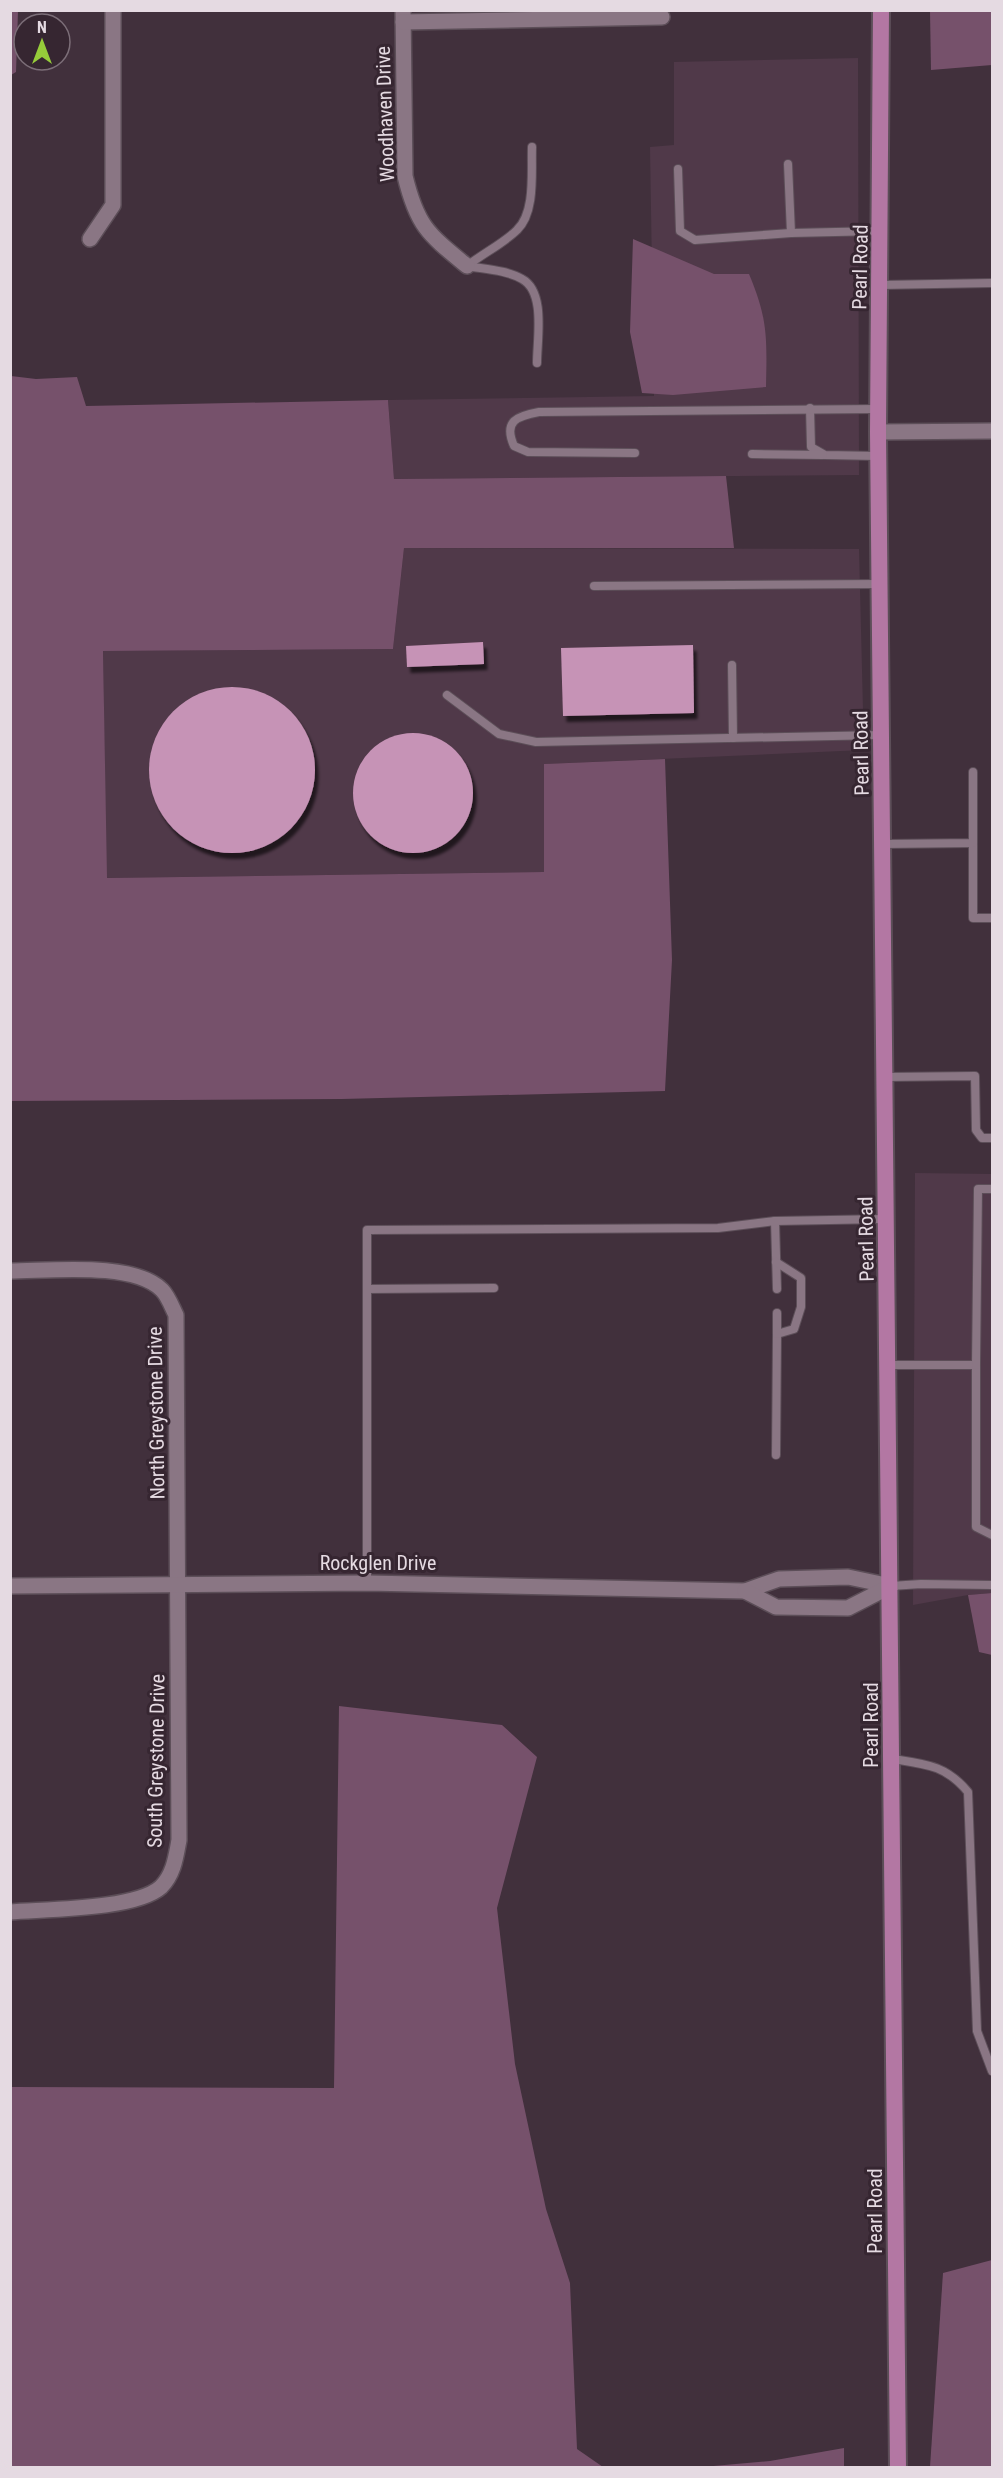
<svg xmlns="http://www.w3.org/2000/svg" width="1003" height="2478" font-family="'Roboto Condensed',sans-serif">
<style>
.built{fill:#503949}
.green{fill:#76516b}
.building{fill:#c693b6;filter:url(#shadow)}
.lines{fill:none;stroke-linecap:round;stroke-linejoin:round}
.service-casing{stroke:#5c4e58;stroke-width:10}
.minor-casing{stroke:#5c4e58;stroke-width:18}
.primary-casing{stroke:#5c4e58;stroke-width:20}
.service{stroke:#8a7684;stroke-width:8}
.minor{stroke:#8a7684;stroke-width:15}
.primary{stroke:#b377a3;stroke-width:16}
.labels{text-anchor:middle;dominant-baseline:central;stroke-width:6;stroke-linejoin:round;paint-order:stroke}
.street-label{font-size:20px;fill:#e5dae2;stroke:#362631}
</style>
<defs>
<filter id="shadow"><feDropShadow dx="3.5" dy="6" stdDeviation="1.5" flood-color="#0009"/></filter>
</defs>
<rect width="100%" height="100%" fill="#41303c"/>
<g class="built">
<path d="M858,58L859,475L394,479L388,400L654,396L650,147L674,145V62Z"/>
<path d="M404,548L859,549L864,750L545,764L544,872L106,878L103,651L393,649Z"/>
<path d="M915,1173L992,1174V1593L968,1595L913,1605Z"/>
</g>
<g class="green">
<path d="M11,10L18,11L16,72L11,75Z"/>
<path d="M930,11H992V65L931,70Z"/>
<path d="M633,239L714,274H749C768,319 767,338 766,387L673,395L642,393L630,332Z"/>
<path d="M11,376L36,379L77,377L86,406L388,400L394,479L726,476L734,548H404L393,649L103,651L107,878L544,872V764L665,759L672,960L665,1091L342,1099L11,1101Z"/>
<path d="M992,1593V1655L979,1652L968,1595Z"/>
<path d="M339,1706L502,1725L537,1757L497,1908L515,2064L546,2209L570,2283L577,2449L603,2467H11V2087L334,2088Z"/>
<path d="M992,2260V2467H930L943,2273Z"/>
<path d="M844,2448V2467H702L770,2461Z"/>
</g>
<g class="building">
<path d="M483,642L484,664L407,667L406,646Z"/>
<path d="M693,645L694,713L563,716L561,648Z"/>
<circle cx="232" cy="770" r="83"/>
<circle cx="413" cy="793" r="60"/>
</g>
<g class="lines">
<defs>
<g id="service">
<path d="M788,164L791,233"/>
<path d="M678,169L680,231L695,240L791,233L880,231"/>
<path d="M467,266C482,254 504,243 517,230C536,212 531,171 532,147"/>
<path d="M467,266C483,269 507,270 522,279C546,292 537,339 537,363"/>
<path d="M880,285L992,283"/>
<path d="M810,408L811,447L825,455L878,456"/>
<path d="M635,453L528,452L514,446C503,421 517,416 539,412L878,409"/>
<path d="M752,454L823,455"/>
<path d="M594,586L880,584"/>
<path d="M732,665L733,738"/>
<path d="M447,695L499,734L536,742L881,735"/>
<path d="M973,843V918H992"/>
<path d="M883,844L973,843V772"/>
<path d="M885,1077L975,1076L976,1130L982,1138H992"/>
<path d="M775,1221L777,1289"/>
<path d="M776,1262L801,1278V1307L794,1329L777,1334L776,1455"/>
<path d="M367,1289L494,1288"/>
<path d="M777,1334V1313"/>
<path d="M889,1365H976V1527L992,1535"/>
<path d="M976,1365L978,1189H992"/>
<path d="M367,1583V1230L718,1228L775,1221L885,1219"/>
<path d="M891,1586L921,1584L992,1585"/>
<path d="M893,1759C925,1764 946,1765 968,1792L977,2031L992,2071"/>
</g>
<g id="minor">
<path d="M403,10L405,176C417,226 428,234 467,266"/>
<path d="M403,22L662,17"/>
<path d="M90,239L113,205V10"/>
<path d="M878,432L992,431"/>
<path d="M10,1271C49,1271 133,1261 162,1290C168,1296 172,1307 176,1315L179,1840C176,1856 174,1874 161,1887C135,1910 46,1909 10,1912"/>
<path d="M10,1586L367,1583L745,1591L779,1579L848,1577L891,1586"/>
<path d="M745,1591L776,1607L848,1608L891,1586"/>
</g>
<path id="primary" d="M881,10L878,432L898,2468"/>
</defs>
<use href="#service" class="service-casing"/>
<use href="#minor" class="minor-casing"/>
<use href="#primary" class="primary-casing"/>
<use href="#service" class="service"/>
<use href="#minor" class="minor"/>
<use href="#primary" class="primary"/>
</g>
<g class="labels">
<g class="street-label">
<text transform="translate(385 114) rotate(-92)">Woodhaven Drive</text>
<text transform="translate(860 267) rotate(-89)">Pearl Road</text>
<text transform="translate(861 753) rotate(-91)">Pearl Road</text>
<text transform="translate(866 1239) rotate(-91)">Pearl Road</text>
<text transform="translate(156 1413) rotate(-91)">North Greystone Drive</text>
<text x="378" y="1563">Rockglen Drive</text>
<text transform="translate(871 1725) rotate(-90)">Pearl Road</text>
<text transform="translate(156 1761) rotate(-89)">South Greystone Drive</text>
<text transform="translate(875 2211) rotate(-90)">Pearl Road</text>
</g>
</g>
<rect width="1003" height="2478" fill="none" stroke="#e5dae2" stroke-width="24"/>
<g transform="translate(42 42)"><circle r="28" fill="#362631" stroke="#7c6e78" stroke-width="1.5"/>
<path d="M0-4.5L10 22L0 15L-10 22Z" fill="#96cc3a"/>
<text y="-9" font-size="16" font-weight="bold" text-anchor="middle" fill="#e5dae2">N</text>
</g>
</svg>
